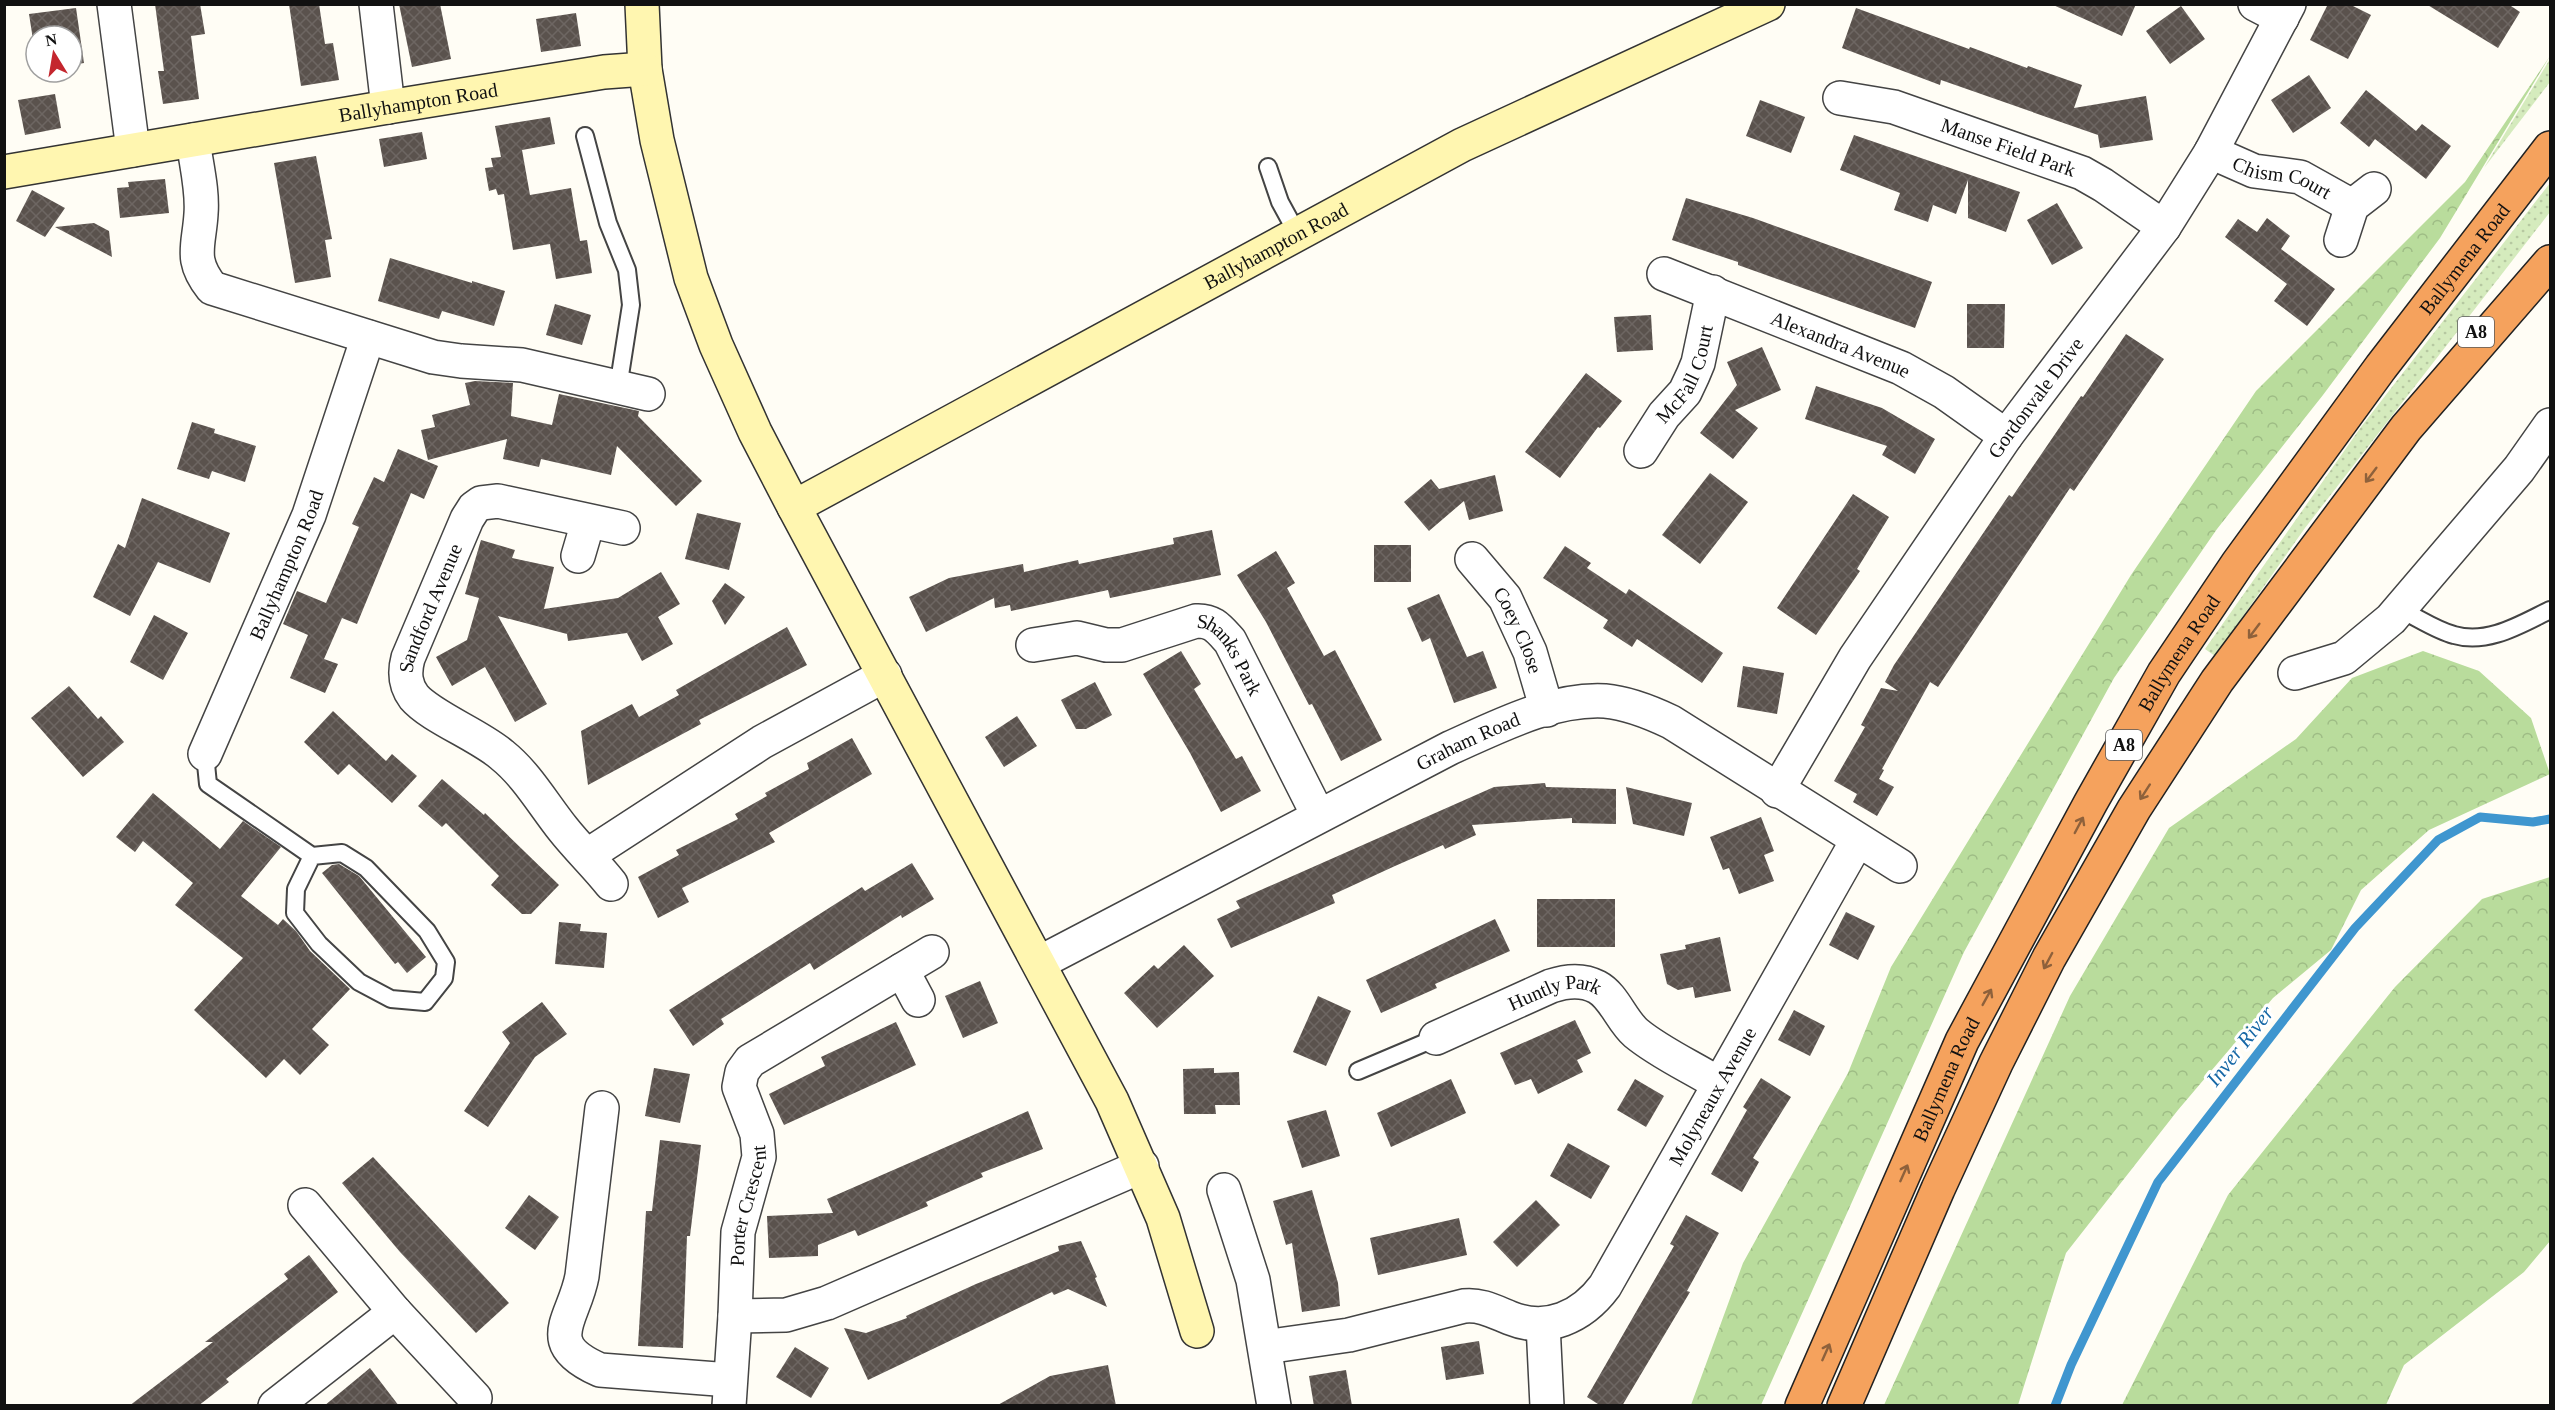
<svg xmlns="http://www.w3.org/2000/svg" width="2555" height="1410" font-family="'Times New Roman',serif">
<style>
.grass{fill:url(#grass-dots)}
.forest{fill:url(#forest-crowns)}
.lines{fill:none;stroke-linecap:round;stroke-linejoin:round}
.stream{stroke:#3f96cf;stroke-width:9}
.building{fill:url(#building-cross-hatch)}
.lane-casing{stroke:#444;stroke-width:20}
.street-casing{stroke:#444;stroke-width:36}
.secondary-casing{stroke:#333;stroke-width:36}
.highway-casing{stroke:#222;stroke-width:36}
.lane{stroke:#fff;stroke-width:16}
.street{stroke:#fff;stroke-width:33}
.secondary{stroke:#fff6b0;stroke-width:33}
.highway{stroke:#f5a25d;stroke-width:33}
.oneway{stroke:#8e613b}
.labels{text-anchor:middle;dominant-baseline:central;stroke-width:6;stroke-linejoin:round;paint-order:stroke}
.shield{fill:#fff;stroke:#585858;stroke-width:1.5}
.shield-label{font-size:18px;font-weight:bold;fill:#111}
.street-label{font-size:20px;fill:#111;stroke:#fff}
.water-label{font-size:21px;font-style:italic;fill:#1768a6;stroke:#fff}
</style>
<defs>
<pattern id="grass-dots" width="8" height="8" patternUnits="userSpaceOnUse" patternTransform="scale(1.5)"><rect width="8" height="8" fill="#d5ebbd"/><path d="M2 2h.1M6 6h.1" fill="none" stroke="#b6c8a1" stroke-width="1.8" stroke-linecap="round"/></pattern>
<pattern id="forest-crowns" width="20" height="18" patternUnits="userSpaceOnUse" patternTransform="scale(1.5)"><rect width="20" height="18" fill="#b9dc9c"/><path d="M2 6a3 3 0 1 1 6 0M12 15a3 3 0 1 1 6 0" fill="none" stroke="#9ebc85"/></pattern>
<pattern id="building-cross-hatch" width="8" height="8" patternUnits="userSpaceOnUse" patternTransform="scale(1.5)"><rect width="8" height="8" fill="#5a524d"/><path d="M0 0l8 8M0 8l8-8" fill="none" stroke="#6d6662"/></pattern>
</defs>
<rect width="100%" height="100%" fill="#fffdf5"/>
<g class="grass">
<path d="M2550,59V82L2484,168Z"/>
<path d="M2550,183V212L2305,528L2215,656L2205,649L2361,427Z"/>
</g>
<g class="forest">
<path d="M2550,56L2440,238L2323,395L2217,529L2114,678L1964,952L1761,1405H1691L1743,1263L1848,1073L1891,967L2131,575L2256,391L2465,182Z"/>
<path d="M2423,651L2479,671L2531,718L2550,774L2429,830L2361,890L2331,950L2273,998L2178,1110L2066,1253L2018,1405H1884L2070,996L2169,828L2296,739L2352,678Z"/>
<path d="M2550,877V1241L2524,1272L2404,1365L2386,1405H2122L2228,1195L2395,987L2482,899Z"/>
</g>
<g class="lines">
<path class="stream" d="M2055,1406L2071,1365L2158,1182L2355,928L2438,840L2480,817L2533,822L2550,819"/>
</g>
<g class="building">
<path d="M155,4H200L205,34L191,36L199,99L163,104L158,71H164Z"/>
<path d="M289,4H319L325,44L333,43L339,80L301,86Z"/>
<path d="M399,4H440L451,59L412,67Z"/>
<path d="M2051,4H2136L2122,36Z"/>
<path d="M2328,4H2349L2371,15L2348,59L2310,40Z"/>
<path d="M2426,4H2508L2520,12L2498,48Z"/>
<path d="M2181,6L2205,39L2170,64L2146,31Z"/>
<path d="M76,8L84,63L72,65V36H36V59L29,14Z"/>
<path d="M1856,8L1969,49L1970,47L2027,68L2028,66L2082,85L2074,108L2146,96L2153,140L2100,148L2098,135L1941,80L1940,85L1842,48Z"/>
<path d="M576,13L581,46L541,52L536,19Z"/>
<path d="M2309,75L2331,108L2293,133L2271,100Z"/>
<path d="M2366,90L2416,131L2422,124L2451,146L2426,179L2375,139L2369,147L2340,123Z"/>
<path d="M55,94L61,128L25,135L18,100Z"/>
<path d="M1760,100L1805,117L1791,153L1746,136Z"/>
<path d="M550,117L555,144L522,150L530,195L571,188L580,241L587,240L592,273L556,279L550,244L513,250L504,194L498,195L496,189L489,191L485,168L493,167L491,158L501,157L495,126Z"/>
<path d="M422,132L427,159L384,167L379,139Z"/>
<path d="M1854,135L2020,192L2006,232L1968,218V180L1956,214L1933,205L1928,222L1894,210L1900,193L1840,170Z"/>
<path d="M316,156L332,239L325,240L331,277L295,283L274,163Z"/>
<path d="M165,179L169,213L120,218L117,188L129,187L128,182Z"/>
<path d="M32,190L65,208L45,237L16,221Z"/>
<path d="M1686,198L1753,218L1932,282L1915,328L1738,265V262L1672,240Z"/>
<path d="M2057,203L2083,248L2052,265L2027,220Z"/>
<path d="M2267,218L2290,236L2281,249L2335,289L2307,326L2274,301L2287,284L2225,237L2238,219L2257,232Z"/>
<path d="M94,223L109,231L112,257L55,227Z"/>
<path d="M390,258L472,283V281L505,291L494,326L442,311L439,319L378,301Z"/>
<path d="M555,304L591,315L582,345L546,335Z"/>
<path d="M1967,304H2005L2004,348H1967Z"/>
<path d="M1651,315L1653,350L1617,352L1614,317Z"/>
<path d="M2126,334L2164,359L2074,491L2070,488L1938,687L1930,682L1882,769L1884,770L1879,779L1894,787L1877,816L1853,802L1857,794L1834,781L1865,727L1861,725L1881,688L1898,691L1885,682L1894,665L2009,495L2012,497L2081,396L2083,397Z"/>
<path d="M1762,347L1781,390L1735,410L1758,428L1733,459L1700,433L1737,385L1727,362Z"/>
<path d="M1586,373L1622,401L1600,428L1598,427L1560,478L1525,452Z"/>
<path d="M475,381L513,383L511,416L552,425L559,394L639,411L638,416L702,481L676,506L617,446L611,475L541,459L539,467L503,459L507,439L428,460L421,430L435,427L432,415L470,405L465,383Z"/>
<path d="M1816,386L1882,408L1935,439L1915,474L1882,455L1887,446L1805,419Z"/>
<path d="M192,422L215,429L214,433L256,446L245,482L212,471L209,479L177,469Z"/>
<path d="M398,449L438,466L424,499L411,493L357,624L342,618L324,659L338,664L325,693L290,678L308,635L283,624L297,591L326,603L359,527L352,524L374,477L384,482Z"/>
<path d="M1710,473L1748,502L1700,564L1662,535Z"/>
<path d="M1495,475L1503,511L1469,520L1464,501L1429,531L1404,502L1431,479L1439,489Z"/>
<path d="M1853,494L1889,517L1857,569L1860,571L1816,635L1777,608Z"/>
<path d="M142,498L230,533L210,583L158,562L130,616L93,597L118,544L125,548Z"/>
<path d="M697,513L741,523L729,570L685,559Z"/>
<path d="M1212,530L1221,575L1110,598L1108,590L1011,611L1010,605L995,608L994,598L926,632L909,597L949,578L1023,564L1024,572L1078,560L1079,564L1174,544L1173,538Z"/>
<path d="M481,540L515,550L512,558L554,567L544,609L618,598L661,572L680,604L658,617L673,644L642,661L627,633L568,641L567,634L498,616L547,704L515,722L485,667L452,686L436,657L467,640L479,598L465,594Z"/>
<rect x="1374" y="545" width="37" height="37"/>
<path d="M1565,546L1591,563L1587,568L1626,594L1629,589L1723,653L1702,683L1637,639L1632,647L1603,628L1608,620L1543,578Z"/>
<path d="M1276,551L1295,583L1287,588L1324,656L1335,650L1382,740L1341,761L1312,704L1309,705L1266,622L1237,575Z"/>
<path d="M725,583L745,597L725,625L712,601Z"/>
<path d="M1439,594L1467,657L1483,651L1497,688L1454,703L1430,638L1422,642L1407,608Z"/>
<path d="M154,615L188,633L163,680L130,662Z"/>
<path d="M787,627L807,665L699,720L701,724L588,785L581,731L632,704L639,717L679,695L676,690Z"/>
<path d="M1181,651L1201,684L1194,689L1236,759L1242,756L1261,791L1221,812L1190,753L1143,674Z"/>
<path d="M1743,666L1784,673L1777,714L1737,707Z"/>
<path d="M1095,682L1112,715L1086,729H1076L1061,700Z"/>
<path d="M69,686L98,719L101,716L124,742L83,777L31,718Z"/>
<path d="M333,711L386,761L392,754L417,776L392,803L349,764L338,775L304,742Z"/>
<path d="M1017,716L1037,746L1004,767L985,737Z"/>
<path d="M852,738L872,774L769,833L775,842L682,888L689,902L658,918L638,877L679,855L676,850L738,819L735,814L767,796L765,793L809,769L807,763Z"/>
<path d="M442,779L484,815L485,813L559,885L531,914H522L491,885L499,876L446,823L442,827L418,806Z"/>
<path d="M1545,783L1546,787L1616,789V824L1572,823V818L1472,825L1476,835L1445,849L1443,845L1395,866L1332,895L1335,903L1231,948L1217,919L1240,908L1236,901L1494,787Z"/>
<path d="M1626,787L1692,803L1684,836L1633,824Z"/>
<path d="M153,793L220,849L243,821L281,847L241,896L278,925L283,919L296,931L310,951L350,989L312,1029L329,1045L300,1075L284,1059L266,1078L194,1010L243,958L175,905L193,883L143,841L135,852L116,837Z"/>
<path d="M1761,817L1774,851L1764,855L1774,881L1739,894L1729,868L1723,870L1710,837Z"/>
<path d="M912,863L934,899L902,918L901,915L814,970L810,963L721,1019L724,1024L693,1046L669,1010L862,887L865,891Z"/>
<path d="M339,864L359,876L426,957L407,973L398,962L395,964L322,873L332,865Z"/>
<rect x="1537" y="899" width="78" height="48"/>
<path d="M1846,912L1875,926L1858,960L1829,945Z"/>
<path d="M1495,919L1510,951L1435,984L1437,988L1381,1013L1366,980Z"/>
<path d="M559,922L581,924L580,931L607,933L604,968L555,964Z"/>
<path d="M1720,937L1731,991L1695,998L1693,987L1678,990L1667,984L1660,954L1686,949L1685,945Z"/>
<path d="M1184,945L1214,976L1157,1028L1124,993L1154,965L1158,969Z"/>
<path d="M980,981L998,1023L963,1038L945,996Z"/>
<path d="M1318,996L1351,1011L1326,1066L1293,1052Z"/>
<path d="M542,1002L567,1034L535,1057L488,1127L464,1111L510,1043L502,1032Z"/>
<path d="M1794,1010L1825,1026L1810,1056L1778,1040Z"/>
<path d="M1575,1020L1591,1053L1577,1060L1583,1072L1538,1094L1531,1079L1515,1085L1500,1053Z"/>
<path d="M896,1022L916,1065L784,1125L769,1094L825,1066L821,1057Z"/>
<path d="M654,1068L690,1074L680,1123L645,1116Z"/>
<path d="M1214,1068V1073L1239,1072L1240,1105H1215L1216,1114H1184L1183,1069Z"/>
<path d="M1761,1078L1791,1097L1753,1158L1759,1162L1742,1192L1711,1174L1747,1110L1743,1107Z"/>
<path d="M1451,1079L1466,1113L1391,1147L1377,1113Z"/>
<path d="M1635,1079L1664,1096L1646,1127L1617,1110Z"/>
<path d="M1326,1110L1340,1156L1302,1168L1287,1121Z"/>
<path d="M1028,1111L1043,1149L981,1173L983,1177L926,1202L928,1206L858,1236L855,1230L818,1245V1256L769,1258L767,1216L833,1213L827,1199Z"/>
<path d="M660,1140L701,1145L690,1236H687L683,1348L638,1346L646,1211H652Z"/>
<path d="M1568,1143L1610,1166L1591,1199L1550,1176Z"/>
<path d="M373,1157L509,1303L476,1333L400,1252L342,1183Z"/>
<path d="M1312,1190L1338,1283L1340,1306L1302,1312L1292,1243L1286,1245L1273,1201Z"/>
<path d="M529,1195L559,1217L535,1250L505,1228Z"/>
<path d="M1536,1200L1560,1225L1517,1267L1493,1242Z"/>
<path d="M1686,1215L1719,1233L1687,1291L1690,1292L1622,1406H1601L1587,1397L1674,1246L1670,1244Z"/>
<path d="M1459,1218L1467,1255L1378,1275L1370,1238Z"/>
<path d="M1081,1241L1097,1277L1095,1278L1107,1307L1068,1289L1054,1295L1052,1292L868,1380L844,1328L866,1333L907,1318L906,1316L976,1284L1059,1251L1058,1246Z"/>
<path d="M309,1255L338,1292L226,1379L229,1382L198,1406H129L213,1342H205L288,1279L284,1274Z"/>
<path d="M1479,1341L1484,1374L1446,1380L1441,1347Z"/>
<path d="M795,1347L829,1368L811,1398L776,1377Z"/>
<path d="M1108,1365L1116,1406H996L1050,1376Z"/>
<path d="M370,1368L399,1406H324Z"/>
<path d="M1346,1370L1352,1406H1314L1309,1376Z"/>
</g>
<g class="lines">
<defs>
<g id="lane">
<path d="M585,136L608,223L627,270L631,305L618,388"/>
<path d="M1268,167L1280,202L1298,235"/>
<path d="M2399,609C2417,617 2435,630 2454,635C2488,645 2521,624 2550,610"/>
<path d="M205,754L208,784L312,856L342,853L366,868L427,931L446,962L444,978L425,1002L391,999L359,982L319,944L295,913L296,889L312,856"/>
<path d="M1358,1071L1436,1038"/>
</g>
<g id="street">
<path d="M114,4L133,150"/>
<path d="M376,4L388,107"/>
<path d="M2255,4L2282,18"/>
<path id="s1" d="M1840,98L1894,107L2082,173L2103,185L2164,227"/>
<path d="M193,140C196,164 203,190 201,214C199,247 189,259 212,288L433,357L461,361L522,365L648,394"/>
<path id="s2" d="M2211,152L2254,171L2300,177L2352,206"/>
<path d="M2341,240L2352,206L2374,189"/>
<path id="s3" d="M1664,274L1901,368L1944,392L2006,436"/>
<path id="s4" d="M1641,451L1664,415L1685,392L1693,375L1698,363L1713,292"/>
<path d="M578,556L588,522"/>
<path id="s5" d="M1472,559L1505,598L1530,652L1547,710"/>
<path id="s6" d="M1033,645L1077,638L1106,645H1122L1196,621C1213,620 1219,629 1230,641L1318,815"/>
<path d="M2295,673L2344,658L2391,619L2519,469L2550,425"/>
<path id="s7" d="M205,754L309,515L368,337"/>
<path id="s8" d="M1777,791L1855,658L2006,436L2164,227L2211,152L2289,4"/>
<path d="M588,855L762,742L885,675"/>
<path id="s9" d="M611,884C596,865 578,848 563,829C543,804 527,775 502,755C479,735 431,717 414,697C405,685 404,673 408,658L467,519L474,508L481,503L498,501L623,528"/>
<path id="s10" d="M1039,963L1450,748C1497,727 1552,698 1605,701C1628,703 1650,712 1671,722L1900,866"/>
<path d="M902,970L918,1000"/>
<path id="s11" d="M1436,1038L1551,986C1566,981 1582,979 1597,987C1614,996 1621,1020 1636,1033C1660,1053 1692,1067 1719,1084"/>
<path d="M602,1108L582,1276C574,1320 539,1343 600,1370L730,1380"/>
<path d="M1224,1190L1253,1280L1274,1406"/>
<path d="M305,1205L395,1312L475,1398"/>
<path d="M735,1316L786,1315L827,1303L1142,1166"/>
<path d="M1543,1324L1547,1406"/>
<path id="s12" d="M1265,1347L1349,1335L1464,1306C1481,1304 1495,1312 1510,1318C1547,1333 1582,1317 1605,1286L1857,841"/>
<path d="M275,1406L395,1312"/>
<path id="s13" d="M729,1406L735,1316L738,1232L759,1157L757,1134L739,1087L742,1072L750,1061L932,952"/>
</g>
<g id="secondary">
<path d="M642,4L645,69L657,140L691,278L716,345L755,432L794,507L1112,1101L1163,1218L1197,1331"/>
<path id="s14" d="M4,172L388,107L604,72L645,69"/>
<path id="s15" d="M794,507L1462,145L1768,4"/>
</g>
<g id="highway">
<path id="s16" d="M1802,1406L1962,1041L2091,802L2164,673L2238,563L2381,367L2550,148"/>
<path d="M1844,1406L1938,1189L1996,1063L2049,958L2134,809L2217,681L2406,428L2550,262"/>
</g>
</defs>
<use href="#lane" class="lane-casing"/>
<use href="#street" class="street-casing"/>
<use href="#secondary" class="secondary-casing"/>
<use href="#highway" class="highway-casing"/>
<use href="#lane" class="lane"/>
<use href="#street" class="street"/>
<use href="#secondary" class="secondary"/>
<use href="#highway" class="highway"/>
</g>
<defs><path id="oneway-shaft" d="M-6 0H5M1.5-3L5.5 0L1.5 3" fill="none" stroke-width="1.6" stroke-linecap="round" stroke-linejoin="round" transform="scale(1.5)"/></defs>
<g class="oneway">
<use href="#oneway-shaft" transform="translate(2371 475) rotate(127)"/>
<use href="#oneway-shaft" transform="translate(2254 631) rotate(127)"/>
<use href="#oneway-shaft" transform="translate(2145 792) rotate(123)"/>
<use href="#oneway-shaft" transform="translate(2079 825) rotate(-62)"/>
<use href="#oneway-shaft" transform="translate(2048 961) rotate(118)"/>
<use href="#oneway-shaft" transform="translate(1987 997) rotate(-61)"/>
<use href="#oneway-shaft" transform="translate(1904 1173) rotate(-66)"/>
<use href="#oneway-shaft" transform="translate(1826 1352) rotate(-66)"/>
</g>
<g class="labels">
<g class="shield">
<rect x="2458" y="317" width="36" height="30" rx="4.5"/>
<rect x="2106" y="730" width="36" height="30" rx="4.5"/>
</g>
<g class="shield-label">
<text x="2476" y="332">A8</text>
<text x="2124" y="745">A8</text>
</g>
<g class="street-label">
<text stroke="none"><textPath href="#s14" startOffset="420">Ballyhampton Road</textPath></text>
<text stroke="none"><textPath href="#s1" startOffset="176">Manse Field Park</textPath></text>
<text stroke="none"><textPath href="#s2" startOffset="76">Chism Court</textPath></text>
<text stroke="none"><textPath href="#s15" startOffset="548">Ballyhampton Road</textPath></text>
<text stroke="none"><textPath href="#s16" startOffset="1330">Ballymena Road</textPath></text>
<text stroke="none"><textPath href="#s3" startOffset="190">Alexandra Avenue</textPath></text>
<text stroke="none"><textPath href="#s4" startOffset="90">McFall Court</textPath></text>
<text stroke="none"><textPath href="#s8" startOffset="471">Gordonvale Drive</textPath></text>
<text stroke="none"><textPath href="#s7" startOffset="206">Ballyhampton Road</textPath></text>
<text stroke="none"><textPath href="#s9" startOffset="370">Sandford Avenue</textPath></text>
<text stroke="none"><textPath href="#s5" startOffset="86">Coey Close</textPath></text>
<text stroke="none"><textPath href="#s16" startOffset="843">Ballymena Road</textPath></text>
<text stroke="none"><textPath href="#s6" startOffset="219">Shanks Park</textPath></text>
<text stroke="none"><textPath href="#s10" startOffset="483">Graham Road</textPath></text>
<text stroke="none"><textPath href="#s11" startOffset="129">Huntly Park</textPath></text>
<text stroke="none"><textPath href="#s16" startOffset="357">Ballymena Road</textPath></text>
<text stroke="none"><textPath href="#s12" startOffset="578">Molyneaux Avenue</textPath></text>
<text stroke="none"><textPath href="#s13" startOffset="202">Porter Crescent</textPath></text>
</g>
<g class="water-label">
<text transform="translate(2240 1046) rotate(-52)">Inver River</text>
</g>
</g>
<rect width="2555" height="1410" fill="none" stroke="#111111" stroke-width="12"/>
<g transform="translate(54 54) rotate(349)"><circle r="28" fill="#ffffff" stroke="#a0a0a0" stroke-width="1.5"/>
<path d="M0-4.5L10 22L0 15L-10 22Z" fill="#c4262e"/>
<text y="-9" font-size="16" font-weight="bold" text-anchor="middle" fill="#111111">N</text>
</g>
</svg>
